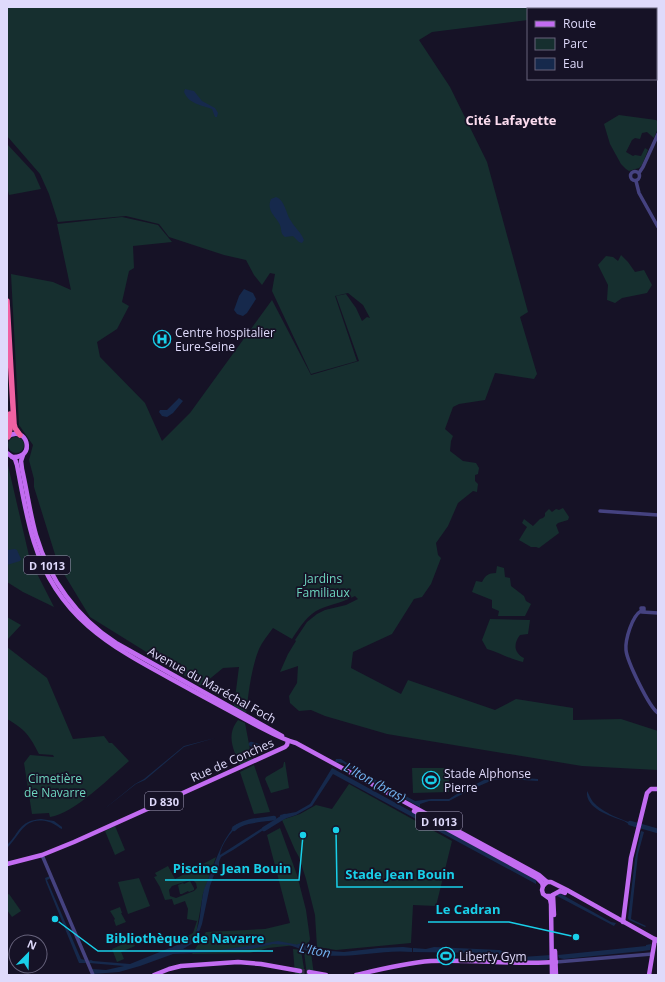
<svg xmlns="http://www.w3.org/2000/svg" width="665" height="982" font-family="'Open Sans',sans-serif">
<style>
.green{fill:#162f2f;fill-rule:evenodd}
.water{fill:#16294c}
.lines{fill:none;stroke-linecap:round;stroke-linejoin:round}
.river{stroke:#16294c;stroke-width:4.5}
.major-tunnel{stroke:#343046;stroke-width:4.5;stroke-dasharray:4.5 2;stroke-linecap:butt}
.minor{stroke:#454280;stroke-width:3.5}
.major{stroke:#c26cf1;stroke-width:4.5}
.highway{stroke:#f061a2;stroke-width:5.5}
.labels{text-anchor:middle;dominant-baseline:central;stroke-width:3.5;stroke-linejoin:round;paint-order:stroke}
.shield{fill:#161226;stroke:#a39ebb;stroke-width:1}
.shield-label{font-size:11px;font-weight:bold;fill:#dfdafb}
.poi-label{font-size:12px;fill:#dfdafb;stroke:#161226;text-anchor:start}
.park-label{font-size:12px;fill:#6dd5be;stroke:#161226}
.street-label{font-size:12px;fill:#dfdafb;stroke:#161226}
.neighbourhood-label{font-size:13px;font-weight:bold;fill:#fcdcef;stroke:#161226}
.water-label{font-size:13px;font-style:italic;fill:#72b3f1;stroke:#161226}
.leader{fill:none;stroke:#19cfe9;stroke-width:1.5}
.callout-dot{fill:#19cfe9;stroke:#161226;stroke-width:1.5}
.callout-label{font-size:13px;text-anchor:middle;font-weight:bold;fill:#19cfe9;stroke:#161226;stroke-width:3.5;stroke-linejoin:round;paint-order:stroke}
</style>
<rect width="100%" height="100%" fill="#161226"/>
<g class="green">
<path d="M7,7H554V9H528V20L432,32L419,40L450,87L487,162L528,312L520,317L537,374L534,379L495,373L485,400L459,404L453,407L445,429L453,436L451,441L450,451L463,461L476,463L479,468L478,474L475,475V481L478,484L477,492L473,491L458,503L448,526L436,543L438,555L441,558L431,584L422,597L414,599L392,634L353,652L351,668L401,694L408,680L495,710L516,699L573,708V720L621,719L658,731V770L582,766L387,734L325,716L311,710L299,711L290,703L289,696L297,683L298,666L280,672L288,654L296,641L295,640L307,622L317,614L325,610L346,605L358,599L355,596C344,602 332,604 320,609C308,614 299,628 292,639L273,628C268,635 262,642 259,649C251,669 249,691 246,713L234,706L239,667L223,668L201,686L90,617L58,564L34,487V479L29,460L33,445L19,425L11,274L53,282L71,290L57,224L122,217L158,225L172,242L133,246L134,268L129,271L122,302L129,306L117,329L97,342L100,357L145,403L162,441L190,413L272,300L311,375L359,361L336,296L346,294L356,308L362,321L367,317L370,318L363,305L348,293L335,296L357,361L311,374L272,291L275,274L270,273L262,285L254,275L246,260L224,255L169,237L159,224L126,216L58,222L49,194L40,174L7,136Z"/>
<path d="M619,115L656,120L658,122V128L654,138L647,132L642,133L640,139L635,138L632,140L626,152L633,156L635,155L641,156L645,148L648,150L642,165L639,168L629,171L626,169L621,164L610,144L604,124Z"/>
<path d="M7,144L34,173L41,189L9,195L7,187Z"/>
<path d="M621,255L628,262L635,272L644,270L652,285L647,293L622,298L615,303L607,300L608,285L598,265L606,256L613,257L618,261Z"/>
<circle cx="16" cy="445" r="8"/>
<path d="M7,461L30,560L54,607L23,592L7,582Z"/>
<path d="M563,508L569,517L568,520L558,523L556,525L559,533L539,548L536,547H531L519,540L527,527L522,523L524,519L533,526L540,519L543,518L545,516V513L549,509L552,512L556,509L559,510Z"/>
<path d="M497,566L504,568L505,577L510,578L511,586L524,596L526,601L531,604L525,616H498L499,611L492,608V600L472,592L476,581L482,582C485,576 488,573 496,573Z"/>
<path d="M7,617L21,625L7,640Z"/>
<path d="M490,619L530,620L528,634L520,635C513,644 514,653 524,658L523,662C510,659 500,653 487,649L482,640Z"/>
<path d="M7,647L47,678L73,739L104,736L109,743H112L129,761C109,778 75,813 50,817L49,813L32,814L24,763L30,755L54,757L53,755L39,754C30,736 25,729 7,719Z"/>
<path d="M238,720L245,723L252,760L240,765C233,749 226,735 238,720Z"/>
<path d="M284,762H285L289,788L271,793L265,779L266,777L283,767Z"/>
<path d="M254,765L270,812L254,814L240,772Z"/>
<path d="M412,768H449V792L413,793Z"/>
<path d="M349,784L452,841L436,906L413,905L411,943L336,950L317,947L315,915L306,879L299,857L295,850L282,820L300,814L316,805L332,809Z"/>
<path d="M115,826L125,850L115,855L105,831Z"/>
<path d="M280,828L297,875L306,910L310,939L309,942L306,944L268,948L250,953L192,954L206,932L265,929L290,923L267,835Z"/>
<path d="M216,857L203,894L196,934L192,939L186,943L184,938L193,933L197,921L187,919L188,909L185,901L174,905L172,899L165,900L160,887L154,877L157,876L155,873L168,866L175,879ZM190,880H193L196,883L197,888L194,891L176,898L170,896L169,890L172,886Z"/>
<path d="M139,878L150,906L128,914L118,882Z"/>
<path d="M190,881L194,888V890L189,892L188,891L182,894H180L178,885L183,883L184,884Z"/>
<path d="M9,894L21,911L12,917L7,910V895Z"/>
<path d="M120,907L122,913H121L126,922L116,926L114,920L115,919L110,911Z"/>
<path d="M132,940L135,946L121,952L120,949L124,959L117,962L112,949Z"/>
<path d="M293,949L301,950L305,975H295Z"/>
<path d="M304,952L311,953L314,975H307Z"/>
</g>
<g class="water">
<path d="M185,89L194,91L202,101L215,108L218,113L217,117H215L212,109C201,105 189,104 184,92Z"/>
<path d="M276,197C285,200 286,214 291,221C295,228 301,232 304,240L302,243L299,242L293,236L285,237C280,233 282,230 280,225C276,216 266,211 271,199Z"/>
<path d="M244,289L253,293L256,299L247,313L243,316L237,314L234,310L239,296Z"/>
<path d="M179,398L183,401L173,413L167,417L162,416L159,412L160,410H167Z"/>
<path d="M15,549L17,550L21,559L20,561L7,565V550Z"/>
<path d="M215,738L184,747L145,780L136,784L103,810L135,784L144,779L184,746Z"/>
<path d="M336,759H341L359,771L415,801L431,799H449L460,792L484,780L495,777L521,776H525L524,778L538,779V781L508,779L493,780L472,789L449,801H429L420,804V807L354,772L343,763L335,762Z"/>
<path d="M332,768L536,880V884L333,774L312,806L296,815L281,820L280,815L296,812L310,804Z"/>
<path d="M587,791C589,794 590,798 593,802C602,812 623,821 636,824V827C631,826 628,823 624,821C611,816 585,809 587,791Z"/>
<path d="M41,819L54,821L62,827V829C59,828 54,823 49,822C24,815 20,836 7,848V845C20,833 18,821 41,819Z"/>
<path d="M237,824L238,826C230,833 221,845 220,855L267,825L268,827L233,850L221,857L219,862V866L218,872L214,875L210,886L202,924L197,938L193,943L183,949L220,950L254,945L278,941L304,946V950L289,945L273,944L252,949L219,952L173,954L140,966L119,972L93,974L91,969L106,970L124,966L89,963L88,961L91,960L93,961L130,964L192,939C201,927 200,909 203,894C204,888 207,882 209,877C217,858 221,843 233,828L232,827Z"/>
<path d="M641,831L644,832L638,854L631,919L646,926L645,927L629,920L628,918L635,859Z"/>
<path d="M50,876L51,878L47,880L81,959L85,960L86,963H79L46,882L45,878Z"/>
<path d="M559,893L611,922L616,923L614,926L557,896V894Z"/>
<path d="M651,944L650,950L643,951L564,959L559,958L558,955L646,946V945Z"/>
<path d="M403,947L412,948V952C380,949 348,960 317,954V950L344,952L379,948Z"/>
<path d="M434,947L499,950L522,957L551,955L550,958L547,960L522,961L494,953L413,952V948L426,949Z"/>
</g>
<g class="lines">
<g class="river">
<path d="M251,744L261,747"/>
<path d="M630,823L658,831"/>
<path d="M234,829C243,820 262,820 274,818"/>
<path d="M264,829L285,816"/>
<path d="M299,946L323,953"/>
</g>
<path class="major-tunnel" d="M300,971L309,972"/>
<g class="minor">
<circle cx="635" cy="176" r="4.5"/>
<path d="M639,173L643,167L658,134"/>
<path d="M636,181L639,193L658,227"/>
<path d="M600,511L658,515"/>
<path d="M641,611C632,616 625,640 626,650C627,661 649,707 658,713"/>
<path d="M644,612V608H641L642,612L658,613"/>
<path d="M42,855L93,975"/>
<path d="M556,962L652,954"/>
</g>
<g class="major">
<path d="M7,437C27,423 37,459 12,457"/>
<path d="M7,453L15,459L17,465C22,490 26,517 34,542C60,626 123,652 193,691C213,702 234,713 254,724C268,731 281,739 296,743L539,875L547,882"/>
<path d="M23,455L21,461L22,469C27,491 30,514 36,535C49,579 77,618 116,643L282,736"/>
<path d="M414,811L537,878L542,883L543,886"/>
<path d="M7,864L42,855L74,842L285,747L287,745L288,741"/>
<path d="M553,895L554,915"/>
<path d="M547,896H551L560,891L565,893"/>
<path d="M623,922L631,858L647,793L651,789H658"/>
<path d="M555,951L556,975"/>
<path d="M309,972L326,975"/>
<path d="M154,975L169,969L181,966L238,962L261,964L300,971"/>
<path d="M356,975C381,969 405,963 431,961C472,959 514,965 556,962"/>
<path d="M552,975L551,904L550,899L543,894L542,890L543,886L547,882H551L567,890L658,941"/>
<path d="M649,975L655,939"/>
</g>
<g class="highway">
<path d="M7,301L14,424L15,428L20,435"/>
<path d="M8,437L10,429V414"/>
</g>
</g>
<defs>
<symbol id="hospital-ring" viewBox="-11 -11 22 22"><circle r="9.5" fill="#161226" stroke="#19cfe9" stroke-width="1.5"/><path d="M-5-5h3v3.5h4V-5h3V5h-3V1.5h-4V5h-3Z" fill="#19cfe9"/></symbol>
<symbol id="stadium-ring" viewBox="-11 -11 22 22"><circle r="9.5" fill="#161226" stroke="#19cfe9" stroke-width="1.5"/><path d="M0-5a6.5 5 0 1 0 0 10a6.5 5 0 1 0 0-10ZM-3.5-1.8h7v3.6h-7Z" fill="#19cfe9"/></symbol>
</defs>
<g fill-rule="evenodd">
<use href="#hospital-ring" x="152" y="329" width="20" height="20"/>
<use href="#stadium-ring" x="421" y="770" width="20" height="20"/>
<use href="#stadium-ring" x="436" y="946" width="20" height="20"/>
</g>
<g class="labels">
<g class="shield">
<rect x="24" y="556" width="46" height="18" rx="3"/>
<rect x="145" y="792" width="38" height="18" rx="3"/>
<rect x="416" y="812" width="46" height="18" rx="3"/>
</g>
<g class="shield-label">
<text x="47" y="565">D 1013</text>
<text x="164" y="801">D 830</text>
<text x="439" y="821">D 1013</text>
</g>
<g class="poi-label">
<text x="175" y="332">Centre hospitalier<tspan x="175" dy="14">Eure-Seine</tspan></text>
<text x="444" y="773">Stade Alphonse<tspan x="444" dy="14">Pierre</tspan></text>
<text x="459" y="956">Liberty Gym</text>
</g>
<g class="park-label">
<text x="323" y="578">Jardins<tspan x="323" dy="14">Familiaux</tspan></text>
<text x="55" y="778">Cimetière<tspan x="55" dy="14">de Navarre</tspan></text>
</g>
<g class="street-label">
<text transform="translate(212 685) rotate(29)">Avenue du Maréchal Foch</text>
<text transform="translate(232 760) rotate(-24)">Rue de Conches</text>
</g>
<g class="neighbourhood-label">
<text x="511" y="120">Cité Lafayette</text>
</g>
<g class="water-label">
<text transform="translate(375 782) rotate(29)">L'Iton (bras)</text>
<text transform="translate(315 950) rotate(11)">L'Iton</text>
</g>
</g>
<path class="leader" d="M303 835L299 880H165M336 830L337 887H463M576 937L509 922H428M55 919L98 951H273"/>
<g class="callout-dot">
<circle cx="303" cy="835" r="4"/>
<circle cx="336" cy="830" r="4"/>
<circle cx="576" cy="937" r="4"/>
<circle cx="55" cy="919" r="4"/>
</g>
<g class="callout-label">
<text x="232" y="873">Piscine Jean Bouin</text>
<text x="400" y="879">Stade Jean Bouin</text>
<text x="468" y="914">Le Cadran</text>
<text x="185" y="943">Bibliothèque de Navarre</text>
</g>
<rect width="665" height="982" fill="none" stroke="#dfdafb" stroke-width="16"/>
<rect x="527" y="8" width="130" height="72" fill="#161226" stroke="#66627b"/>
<rect x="535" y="21" width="20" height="6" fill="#c26cf1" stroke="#66627b"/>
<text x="563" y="28" font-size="12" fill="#dfdafb">Route</text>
<rect x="535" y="38" width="20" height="12" fill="#162f2f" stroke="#66627b"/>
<text x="563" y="48" font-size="12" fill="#dfdafb">Parc</text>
<rect x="535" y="58" width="20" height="12" fill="#16294c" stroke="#66627b"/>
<text x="563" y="68" font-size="12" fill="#dfdafb">Eau</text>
<g transform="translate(28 954) rotate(23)"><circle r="19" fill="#161226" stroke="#66627b"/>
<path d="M0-3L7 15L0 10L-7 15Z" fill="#19cfe9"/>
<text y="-6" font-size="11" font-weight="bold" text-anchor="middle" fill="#dfdafb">N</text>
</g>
</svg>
